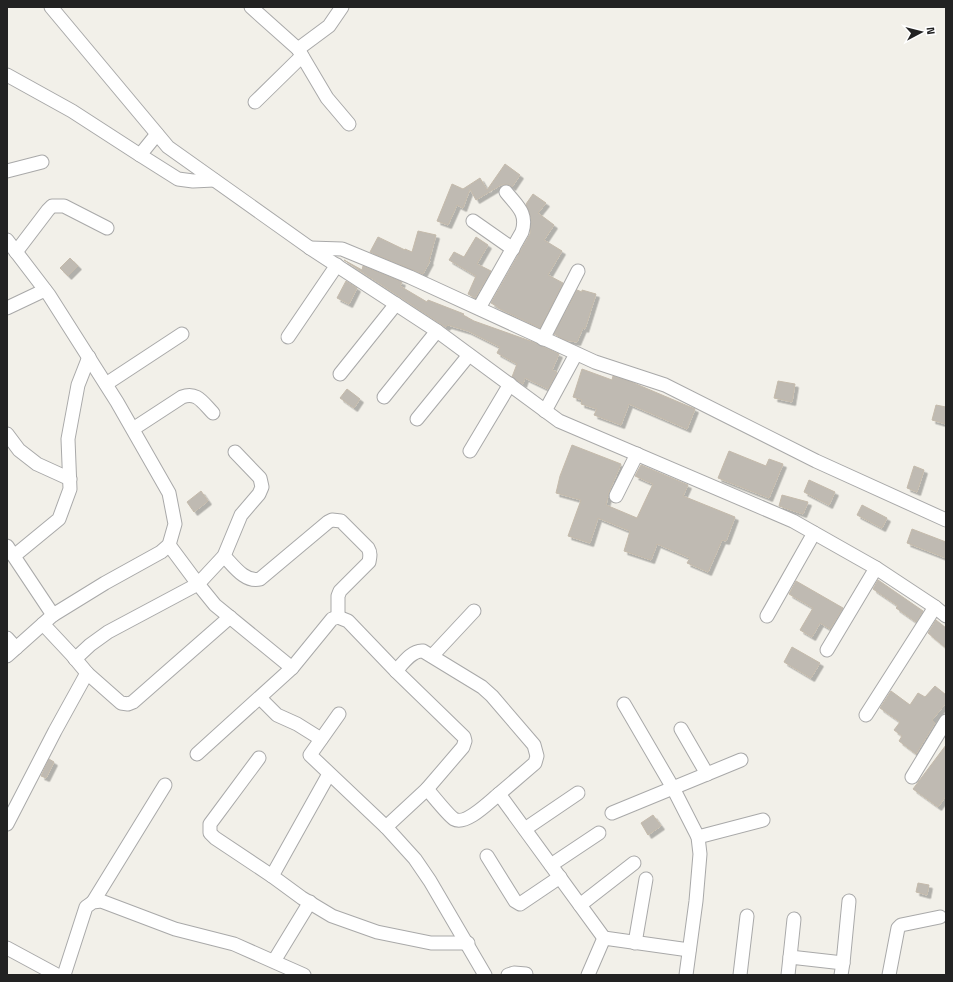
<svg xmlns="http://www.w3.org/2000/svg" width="953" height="982" font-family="'Titillium Web',sans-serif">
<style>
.building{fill:#bfbab2;stroke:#c4baab;filter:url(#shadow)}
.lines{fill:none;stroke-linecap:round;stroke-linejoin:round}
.street-casing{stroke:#a9a9a9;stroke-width:15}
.street{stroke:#fff;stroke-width:13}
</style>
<defs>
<filter id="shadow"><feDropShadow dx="3.5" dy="3.5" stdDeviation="0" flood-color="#0004"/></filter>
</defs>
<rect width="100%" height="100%" fill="#f2f0e9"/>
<g class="building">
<path d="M505,164L520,175L512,187L508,184L501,185L476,200L470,189L463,208L457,205L448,225L437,221L452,184L463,189L480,178L487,190Z"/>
<path d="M533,194L546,203L538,213L554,225L544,240L562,251L548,275L563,283L540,328L498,308V307L491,303L530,234L531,218L526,204Z"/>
<path d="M418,231L436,235L429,261H430L423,274L370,252L378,237L405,250V249L412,252Z"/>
<path d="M476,237L488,245L477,264L491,271L475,298L468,294L476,276L449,260L454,252L464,257Z"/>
<path d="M70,258L78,266L68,276L60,268Z"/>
<path d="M344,260L362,270L363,266L402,282L400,286L427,302L428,300L464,314L463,315L474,321L533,342L559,354L552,370L557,372L548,389L525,378L523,384L512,377L517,364L497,353L500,347L468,331L448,325L446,327L444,326Z"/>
<path d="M346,281L357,288L349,304L337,298Z"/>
<path d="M577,290L582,292V290L596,294L585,329L583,328L577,342L565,340L554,334Z"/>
<path d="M582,369L612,380L613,376L629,381L695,409L687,429L629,404L621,425L594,415L597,409L581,404L582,400L573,397Z"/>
<path d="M778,381L795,384L792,402L774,398Z"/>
<path d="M347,389L360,399L354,408L340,398Z"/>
<path d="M936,405L946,407V424L932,420Z"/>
<path d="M572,445L621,464L609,492L606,505L637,518L653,484L635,476L641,465L688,485L683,496L735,517L726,541L722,540L708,572L687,563L690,558L657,544L651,560L624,551L630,531L598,518L590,543L568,536L581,500L556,493L560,476Z"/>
<path d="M729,451L766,466L769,459L783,464L769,498L718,478Z"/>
<path d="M914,466L924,470L917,492L907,488Z"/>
<path d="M809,480L835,492L829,505L804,492Z"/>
<path d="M201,491L208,501L194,512L187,502Z"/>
<path d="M782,495L808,502L803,514L779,506Z"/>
<path d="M862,505L887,518L882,528L857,515Z"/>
<path d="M912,529L946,542V558L907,543Z"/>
<path d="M878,580L923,611L916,622L896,608L898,606L873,589Z"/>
<path d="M796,581L843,608L830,629L820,623L812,637L800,630L813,608L789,594Z"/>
<path d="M936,620L946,628V648L928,633Z"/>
<path d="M792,647L820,663L811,678L784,662Z"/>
<path d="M935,686L946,695V703L932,720L935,723L916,754L899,741L902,736L894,730L900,722L880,708L891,691L910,705L918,693L925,697Z"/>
<path d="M946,745V796L938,807L913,789Z"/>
<path d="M49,759L54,762L46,778L41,776Z"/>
<path d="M653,815L661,826L648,835L641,823Z"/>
<path d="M918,883L929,885L927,895L916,892Z"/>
</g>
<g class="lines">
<defs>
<g id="street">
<path d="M51,7L168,147L310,248L437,331L559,421L793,521L876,568L935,607L946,616"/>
<path d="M251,7L298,49L327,98L349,124"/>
<path d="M298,49L329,26L342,7"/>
<path d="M7,75L72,111L140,155L157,134"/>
<path d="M255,102L302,56"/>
<path d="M140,155L178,179L193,181L214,180"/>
<path d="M7,171L42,162"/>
<path d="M473,221L513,249"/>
<path d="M7,240L49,295L117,402L169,493L175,524L169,545L161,552L105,583L53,615L7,656"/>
<path d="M310,248L342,249L410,277L595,362L665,385L816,461L946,520"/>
<path d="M16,252L48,210L52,206H64L107,228"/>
<path d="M7,308L45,290"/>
<path d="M479,308L522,232C528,213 517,206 506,192"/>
<path d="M288,337L337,265"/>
<path d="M543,339L578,271"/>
<path d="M340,374L396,304"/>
<path d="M106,384L182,334"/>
<path d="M384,397L437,331"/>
<path d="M545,411L576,354"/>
<path d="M417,419L469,355"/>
<path d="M133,429L182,397C197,391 203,403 213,413"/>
<path d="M7,434L19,450L37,464L70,479"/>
<path d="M470,451L510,384"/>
<path d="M616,496L637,454"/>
<path d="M169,545L198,584L224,556L241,515L259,494L262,487L260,478L235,452"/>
<path d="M7,546L53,615"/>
<path d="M14,556L59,519L70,489L68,439L78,385L89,357"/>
<path d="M224,556C233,565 245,583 260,579L328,522L332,520L341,521L368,548C371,553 370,557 369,562L340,591L338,596V617"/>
<path d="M767,616L814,533"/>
<path d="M43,624L72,655L87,673L121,703L128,704L133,702L230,617"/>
<path d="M7,638L16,648"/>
<path d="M827,650L876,568"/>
<path d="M432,656L474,611"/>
<path d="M75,659L90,645L108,632L198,584L215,605L292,668L332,619L338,617L348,621L396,671L464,737L465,741L463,747L427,789L386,827"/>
<path d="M396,671C403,663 412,650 423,651L482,687L492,696L534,745L537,756L535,763L499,794L604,938"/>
<path d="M260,698L277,715L297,724L321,739"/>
<path d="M624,704L673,788L698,837L700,854L696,901L686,975"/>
<path d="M339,714L310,755L386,827L415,859L430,881L485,975"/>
<path d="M866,715L935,607"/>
<path d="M681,729L707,774"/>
<path d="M197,754L292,668"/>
<path d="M259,758L210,824V833L215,838L272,876"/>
<path d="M329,774L272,876L302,898L332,916L377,932L431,943H468"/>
<path d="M912,777L946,721"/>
<path d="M427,789C432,795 449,816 454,819C466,826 490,801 499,794"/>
<path d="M612,813L741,760"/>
<path d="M7,824L55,731L87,673"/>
<path d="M525,829L578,793"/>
<path d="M698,837L763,820"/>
<path d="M487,856L515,901L520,904L560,877"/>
<path d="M551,865L599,833"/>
<path d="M93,902L165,785"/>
<path d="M580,905L634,863"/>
<path d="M635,943L646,879"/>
<path d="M7,948L57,975"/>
<path d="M790,957L794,919"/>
<path d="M274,961L310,902"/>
<path d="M843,963L849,901"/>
<path d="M64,975L86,907L93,902L101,901L175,929L234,944L304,975"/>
<path d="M508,975L514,973L526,974"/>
<path d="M588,975L604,938L689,950"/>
<path d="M740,975L747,916"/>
<path d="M788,975L790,957L843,963L841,975"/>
<path d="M889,975L898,928L901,925L940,917"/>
</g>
</defs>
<use href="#street" class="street-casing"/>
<use href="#street" class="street"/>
</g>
<rect width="953" height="982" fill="none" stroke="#222222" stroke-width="16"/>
<g transform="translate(921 32) rotate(83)" stroke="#ffffff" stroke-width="3" paint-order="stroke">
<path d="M0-3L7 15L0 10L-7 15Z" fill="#222222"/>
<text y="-6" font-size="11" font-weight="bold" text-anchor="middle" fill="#222222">N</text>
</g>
</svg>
